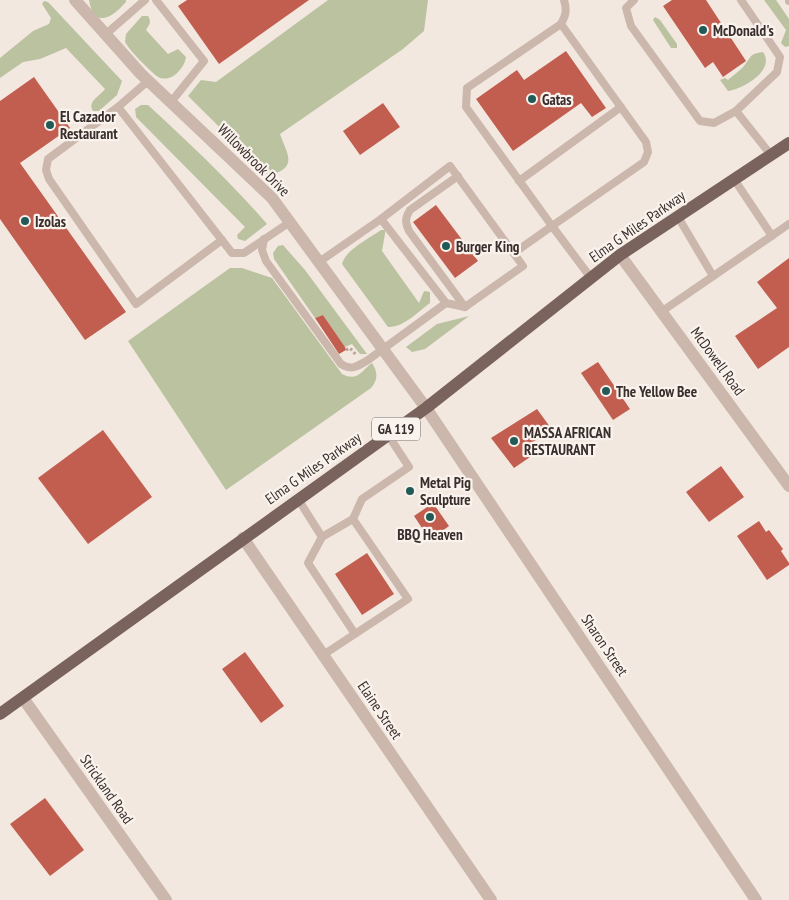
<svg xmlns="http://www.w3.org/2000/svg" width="789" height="900" font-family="'PT Sans Narrow',sans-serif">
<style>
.green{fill:#bac2a0}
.building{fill:#c25e4f}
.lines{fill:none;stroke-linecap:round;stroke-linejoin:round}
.path{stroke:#b7a196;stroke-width:3;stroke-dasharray:2.5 2.5;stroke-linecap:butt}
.service{stroke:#cbb7ac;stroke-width:8}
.minor{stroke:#cbb7ac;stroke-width:12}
.primary{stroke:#7b635d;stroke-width:12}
.poi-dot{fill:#215a57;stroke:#faf3ed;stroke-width:2}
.labels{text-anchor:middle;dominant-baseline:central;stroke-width:4.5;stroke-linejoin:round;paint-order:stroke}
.shield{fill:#faf3ed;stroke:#736965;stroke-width:1}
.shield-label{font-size:14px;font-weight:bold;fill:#392e2b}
.poi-label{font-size:15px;font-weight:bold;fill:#392e2b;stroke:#faf3ed;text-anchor:start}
.street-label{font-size:15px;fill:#392e2b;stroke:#faf3ed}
</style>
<rect width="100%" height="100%" fill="#f3e8e0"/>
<g class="green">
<path d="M89,0H126V2C113,17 94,30 89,0Z"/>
<path d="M328,0H428L424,31L403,49L280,134C288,156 298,167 269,176L188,96L201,80L216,82Z"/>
<path d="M764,0H776L789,19V46L785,47L781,43L786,30Z"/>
<path d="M44,1L48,2L122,81L117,95L99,111H93C87,101 100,96 105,89L66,48L40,59L23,62L0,78V58L33,31L49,24L51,18L42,4Z"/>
<path d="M142,16H148C152,22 149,25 146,30L168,54L178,49L186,57C185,63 183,66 179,71C174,77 166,81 158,77C151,72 129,50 125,42L126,34Z"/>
<path d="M655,17L660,20L677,44V48H671L653,20Z"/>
<path d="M763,52C776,70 743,89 728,91L720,80L725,78L728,80C733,75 740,71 744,66C752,56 749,54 763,52Z"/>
<path d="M141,105H148C189,143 230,181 267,224L245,241L238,239L237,235L245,227L136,117L135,109Z"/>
<path d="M381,230H385V234L382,251L419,303L424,291L430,292V303C419,311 403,328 388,327L342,264C345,250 370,238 381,230Z"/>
<path d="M283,245L305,270L367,354H360L352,344L345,347L323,315L315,318L274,259L273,253L278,246Z"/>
<path d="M230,268H242L272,278L342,374C358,382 361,371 372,363C378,372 378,380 371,388L226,490L128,341Z"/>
<path d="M469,316L425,349L412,352L406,347L437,324Z"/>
</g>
<g class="building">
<path d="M187,0H309L219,64L178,6Z"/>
<path d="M672,0H706L746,61L723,77L713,62L705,68L663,6Z"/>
<path d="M566,51L606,108L592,117L581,103L513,151L476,99L517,70L524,80Z"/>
<path d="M34,77L70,128L20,163L126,312L85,340L0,219V101Z"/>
<path d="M383,103L400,127L360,155L343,131Z"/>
<path d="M436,205L478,261L455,278L413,222Z"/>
<path d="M789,258V347L758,369L735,336L777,308L757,282Z"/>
<path d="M323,315L345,347L346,350L339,354L315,318Z"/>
<path d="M598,362L630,409L613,420L581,373Z"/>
<path d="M537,409L553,431L529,444L536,453L514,468L491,438Z"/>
<path d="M103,430L152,497L88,544L38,478Z"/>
<path d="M721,466L744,497L709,522L686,492Z"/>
<path d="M433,503L449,526L430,540L414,516Z"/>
<path d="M759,521L766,532L769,530L783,549L781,551L789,563V565L767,580L737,536Z"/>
<path d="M367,553L394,594L362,615L335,574Z"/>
<path d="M245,652L284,706L261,723L222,669Z"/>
<path d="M45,798L84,850L50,876L10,824Z"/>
</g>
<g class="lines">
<path class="path" d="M346,350L350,348L356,355"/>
<g class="service">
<path d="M156,0L204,61L171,102"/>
<path d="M634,0L626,8L631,26L700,121L714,123L736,111L777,72L780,57L741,0"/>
<path d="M789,0V1"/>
<path d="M561,24L646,142L648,152L644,162L552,226L466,107L467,88Z"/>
<path d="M561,24C566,15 567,10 564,0"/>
<path d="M106,34L145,0"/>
<path d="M148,81L118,107L232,253H244L290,222"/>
<path d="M118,107L48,159L46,170L49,179L136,304L222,240"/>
<path d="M736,111L771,155"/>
<path d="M458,176L410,210C405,218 405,222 409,231L465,307"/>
<path d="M734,179L772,236"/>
<path d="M519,181L621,107"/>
<path d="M678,217L713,276"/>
<path d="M264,239L262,250L266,261L341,364C351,371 358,366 368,360L446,303"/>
<path d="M514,253L552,226L591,278"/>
<path d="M319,262L381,219L450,166L523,266L465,307L446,303L381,219"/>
<path d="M661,312L789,224"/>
<path d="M298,499L322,537L353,519"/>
<path d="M322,537L308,563L355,634"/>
<path d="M323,655L408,599L353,519L362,499L409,467L388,435"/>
</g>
<g class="minor">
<path d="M75,0L141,74L272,198L426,408L756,900"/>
<path d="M620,255L789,486"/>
<path d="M243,538L491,900"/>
<path d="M23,698L166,900"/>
</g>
<path class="primary" d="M0,714L426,408L620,255L789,143"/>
</g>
<g class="poi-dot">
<circle cx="703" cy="30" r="5"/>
<circle cx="532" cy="99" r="5"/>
<circle cx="50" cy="125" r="5"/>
<circle cx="25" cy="221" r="5"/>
<circle cx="446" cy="246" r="5"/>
<circle cx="606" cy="391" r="5"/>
<circle cx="514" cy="441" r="5"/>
<circle cx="410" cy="491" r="5"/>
<circle cx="430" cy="517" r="5"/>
</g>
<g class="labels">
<rect class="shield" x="372" y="417.5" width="48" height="23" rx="4"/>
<g class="shield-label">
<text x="396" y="429">GA 119</text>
</g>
<g class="poi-label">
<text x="713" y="30">McDonald's</text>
<text x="542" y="99">Gatas</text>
<text x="60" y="116">El Cazador<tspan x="60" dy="17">Restaurant</tspan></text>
<text x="35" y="221">Izolas</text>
<text x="456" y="246">Burger King</text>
<text x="616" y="391">The Yellow Bee</text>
<text x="524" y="432">MASSA AFRICAN<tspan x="524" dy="17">RESTAURANT</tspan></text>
<text x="420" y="482">Metal Pig<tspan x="420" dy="17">Sculpture</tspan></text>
<text x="430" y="534" text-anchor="middle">BBQ Heaven</text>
</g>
<g class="street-label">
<text transform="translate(254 160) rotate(45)">Willowbrook Drive</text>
<text transform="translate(637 226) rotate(-35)">Elma G Miles Parkway</text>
<text transform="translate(718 361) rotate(54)">McDowell Road</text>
<text transform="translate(313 468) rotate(-35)">Elma G Miles Parkway</text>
<text transform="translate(605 645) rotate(56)">Sharon Street</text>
<text transform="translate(380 710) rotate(56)">Elaine Street</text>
<text transform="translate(107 789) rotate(55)">Strickland Road</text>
</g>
</g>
</svg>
